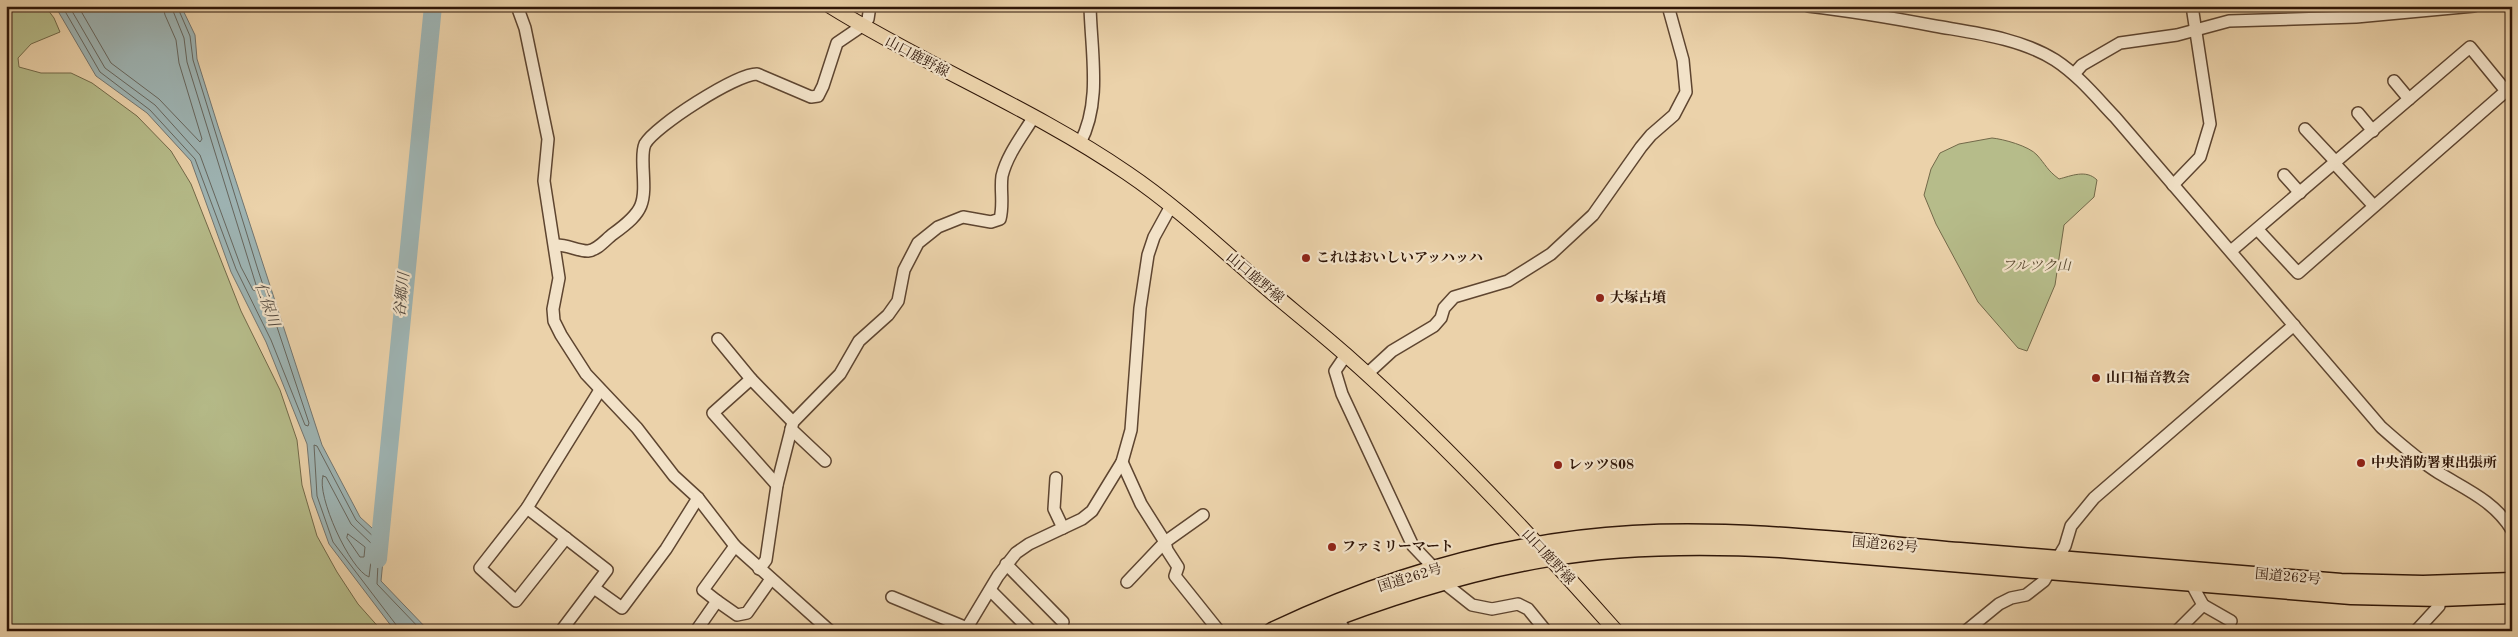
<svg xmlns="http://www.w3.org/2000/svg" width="2518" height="637" font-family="'Old Standard TT','Noto Serif JP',serif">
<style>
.green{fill:#b6bc8a;stroke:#726949}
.water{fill:#9eb5b5;stroke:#727570}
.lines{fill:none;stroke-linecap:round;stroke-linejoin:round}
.shore{stroke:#66665e;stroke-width:1}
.river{stroke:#9eb5b5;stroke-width:18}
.minor-casing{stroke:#5e4530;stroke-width:14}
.major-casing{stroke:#2f1608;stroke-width:16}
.highway-casing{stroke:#2f1608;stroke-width:19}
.minor{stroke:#f2e2c8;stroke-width:11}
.major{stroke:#ebd2aa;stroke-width:14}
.highway{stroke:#ebd2aa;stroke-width:16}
.poi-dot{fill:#8f2418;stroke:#f2e2c8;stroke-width:2}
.labels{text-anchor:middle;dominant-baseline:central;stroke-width:4.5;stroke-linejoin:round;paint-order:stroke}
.street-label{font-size:14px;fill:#2f1608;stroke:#f2e2c8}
.poi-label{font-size:14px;font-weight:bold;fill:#2f1608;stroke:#f2e2c8;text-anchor:start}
.park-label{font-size:14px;font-style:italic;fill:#58482f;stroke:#f2e2c8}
.water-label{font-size:15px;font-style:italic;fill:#50463c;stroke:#f2e2c8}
</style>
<rect width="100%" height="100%" fill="#ebd2aa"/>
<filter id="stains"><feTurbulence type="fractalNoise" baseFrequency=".004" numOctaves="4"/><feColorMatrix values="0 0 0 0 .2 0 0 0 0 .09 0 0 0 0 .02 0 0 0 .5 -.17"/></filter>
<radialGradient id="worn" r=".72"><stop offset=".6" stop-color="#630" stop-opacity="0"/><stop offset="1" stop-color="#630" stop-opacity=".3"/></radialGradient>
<g class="green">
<path d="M6,6H45L54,18L60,32L31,44L18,58L19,67L41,73H71L92,83L137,116L171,151L191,184L241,311L280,390L297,440L302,485L317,536L337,572L358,604L382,631H6Z"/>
<path d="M1992,138C2003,139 2029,146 2037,155C2046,165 2047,170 2059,179C2071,176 2086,169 2097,180L2094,197L2064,225L2055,285L2027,351L2018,348L1978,302L1936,224L1924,195L1931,169L1940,153L1959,144Z"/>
</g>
<path class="water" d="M55,6H181L195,35L197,59L218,126L322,445L360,517L385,540L381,581L429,631H395L329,544L312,497L307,444L266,342L231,272L191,161L147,113L96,76Z"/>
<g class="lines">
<g class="shore">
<path d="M62,6L100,72L150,110L195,159L236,269L271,340L305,425L308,426L309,423L258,270L193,60L190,36L177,6"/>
<path d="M69,6L105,68L155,105L200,155L241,267L253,290L256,291L257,288L187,62L184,38L171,6"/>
<path d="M78,6L111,63L159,99L200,142L202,139L179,63L176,40L165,15L163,6"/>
<path d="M323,476L326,477L351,524L373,545L369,577C350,570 316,495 323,476Z"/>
<path d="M348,534L365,547L364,557H360L347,538Z"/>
<path d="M399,631L397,626L333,542L317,496L314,445L317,446L356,520L379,542L377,584L422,631"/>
</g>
<path class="river" d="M378,559L433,6"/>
<defs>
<g id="minor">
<path d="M517,6L525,28L548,139L544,181L559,278L553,309L554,321L561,335L586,374L637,428L674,476L698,498L735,546L830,631"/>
<path d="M1808,6C1851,11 1893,18 1935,26C1975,33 2020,38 2055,60C2078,75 2096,97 2115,117L2381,427C2399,443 2418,460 2439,473C2467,490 2494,501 2512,530"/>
<path d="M2074,74L2082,65L2120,43L2177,35L2229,21L2356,17L2474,6"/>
<path d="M2394,81L2409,99"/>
<path d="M2358,113L2373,131"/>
<path d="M2305,129L2336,162"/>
<path d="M1080,143C1102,102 1091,51 1090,6"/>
<path d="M2335,164L2373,205"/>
<path d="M2284,175L2300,193"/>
<path d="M2173,185L2200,157L2210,124L2192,6"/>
<path d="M555,245C566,244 577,251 588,251C598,250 606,239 613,234C645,211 645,204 643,167C643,159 642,151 645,144C655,126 736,74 757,74L811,97L818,96L823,86L837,43L862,26L868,19L870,6"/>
<path d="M2231,251L2470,47L2506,91L2298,273L2258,230"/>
<path d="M718,339L751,379"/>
<path d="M1346,355L1335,371L1342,394L1413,546L1435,569"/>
<path d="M1367,374L1392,351L1434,326L1441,318L1444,308L1454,297L1508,281L1551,254L1593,215L1641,147L1651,135L1674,115L1686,92L1683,60L1668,6"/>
<path d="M791,429L825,461"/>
<path d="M1122,462L1141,504L1165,542L1127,582"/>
<path d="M1056,478L1054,509L1063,528"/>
<path d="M777,485L713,413L751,379L793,422"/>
<path d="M527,508L607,570L561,631"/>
<path d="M1203,515L1165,542L1167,550L1178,567L1175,576L1219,631"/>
<path d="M566,538L516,601L480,568L527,508L600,390"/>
<path d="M1006,564L1063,622"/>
<path d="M759,569L766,560L777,485L793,422L840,374L859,341L888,315L898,301L904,270L918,243L938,227L963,217L991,222L1000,219C1004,204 1000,190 1002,176C1007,155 1022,136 1033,118"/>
<path d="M1443,582L1472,605L1492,609L1518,604L1528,609L1546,631"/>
<path d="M594,588L622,608L666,549L698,498"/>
<path d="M991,591L1031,631"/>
<path d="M892,597L967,628"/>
<path d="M717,601L737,615L747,613L771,579"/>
<path d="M2203,605L2231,621"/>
<path d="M1337,616L1345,631"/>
<path d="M696,631L717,601L703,590L735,546"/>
<path d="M965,631L998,576L1016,553L1029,544L1082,519L1092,511L1122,462L1131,430L1140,308L1148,255L1154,237L1171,206"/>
<path d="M1966,631L1999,604L2011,598L2026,595L2044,581L2065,546L2071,526L2094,498L2294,325"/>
<path d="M2177,631L2203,605L2191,583V578"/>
<path d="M2416,631L2439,606L2440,598"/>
</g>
<path id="major" d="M830,6C926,66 1034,109 1127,173C1176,206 1220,248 1264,286C1291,309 1319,331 1346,355C1442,440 1531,535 1616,631"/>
<g id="highway">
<path d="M1272,631C1384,578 1508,541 1633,534C1742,528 1852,542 1960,551C2087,561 2214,571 2341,582L2423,584L2512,581"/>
<path d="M1301,631C1381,599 1464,572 1549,558C1624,545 1703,545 1780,549L2351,596L2440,598L2512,595"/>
</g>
</defs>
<use href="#minor" class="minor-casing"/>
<use href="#major" class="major-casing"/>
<use href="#highway" class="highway-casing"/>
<use href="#minor" class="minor"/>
<use href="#major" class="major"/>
<use href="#highway" class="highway"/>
</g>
<g class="poi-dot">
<circle cx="1306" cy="258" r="5"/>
<circle cx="1600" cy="298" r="5"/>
<circle cx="2096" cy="378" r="5"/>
<circle cx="2361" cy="463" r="5"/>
<circle cx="1558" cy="465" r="5"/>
<circle cx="1332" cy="547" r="5"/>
</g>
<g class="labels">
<g class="street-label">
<text transform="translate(917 57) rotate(28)">山口鹿野線</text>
<text transform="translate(1255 278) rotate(40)">山口鹿野線</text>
<text transform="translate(1885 545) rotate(5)">国道262号</text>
<text transform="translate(1548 557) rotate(47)">山口鹿野線</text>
<text transform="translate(2288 577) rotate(5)">国道262号</text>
<text transform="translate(1410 578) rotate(-17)">国道262号</text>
</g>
<g class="poi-label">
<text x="1316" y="258">これはおいしいアッハッハ</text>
<text x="1610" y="298">大塚古墳</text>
<text x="2106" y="378">山口福音教会</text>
<text x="2371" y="463">中央消防署東出張所</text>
<text x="1568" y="465">レッツ808</text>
<text x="1342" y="547">ファミリーマート</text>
</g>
<g class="park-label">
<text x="2036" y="266">フルツク山</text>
</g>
<g class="water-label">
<text transform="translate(403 295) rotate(-84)">谷郷川</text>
<text transform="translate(266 305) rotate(71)">仁保川</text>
</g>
</g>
<rect width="2518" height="637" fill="none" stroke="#ebd2aa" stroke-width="25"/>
<rect x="8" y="8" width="2503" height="622" fill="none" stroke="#2f1608" stroke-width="2.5"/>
<rect x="12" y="12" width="2493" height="612" fill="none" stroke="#2f1608"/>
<rect width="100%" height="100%" filter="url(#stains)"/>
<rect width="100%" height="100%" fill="url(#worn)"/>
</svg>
